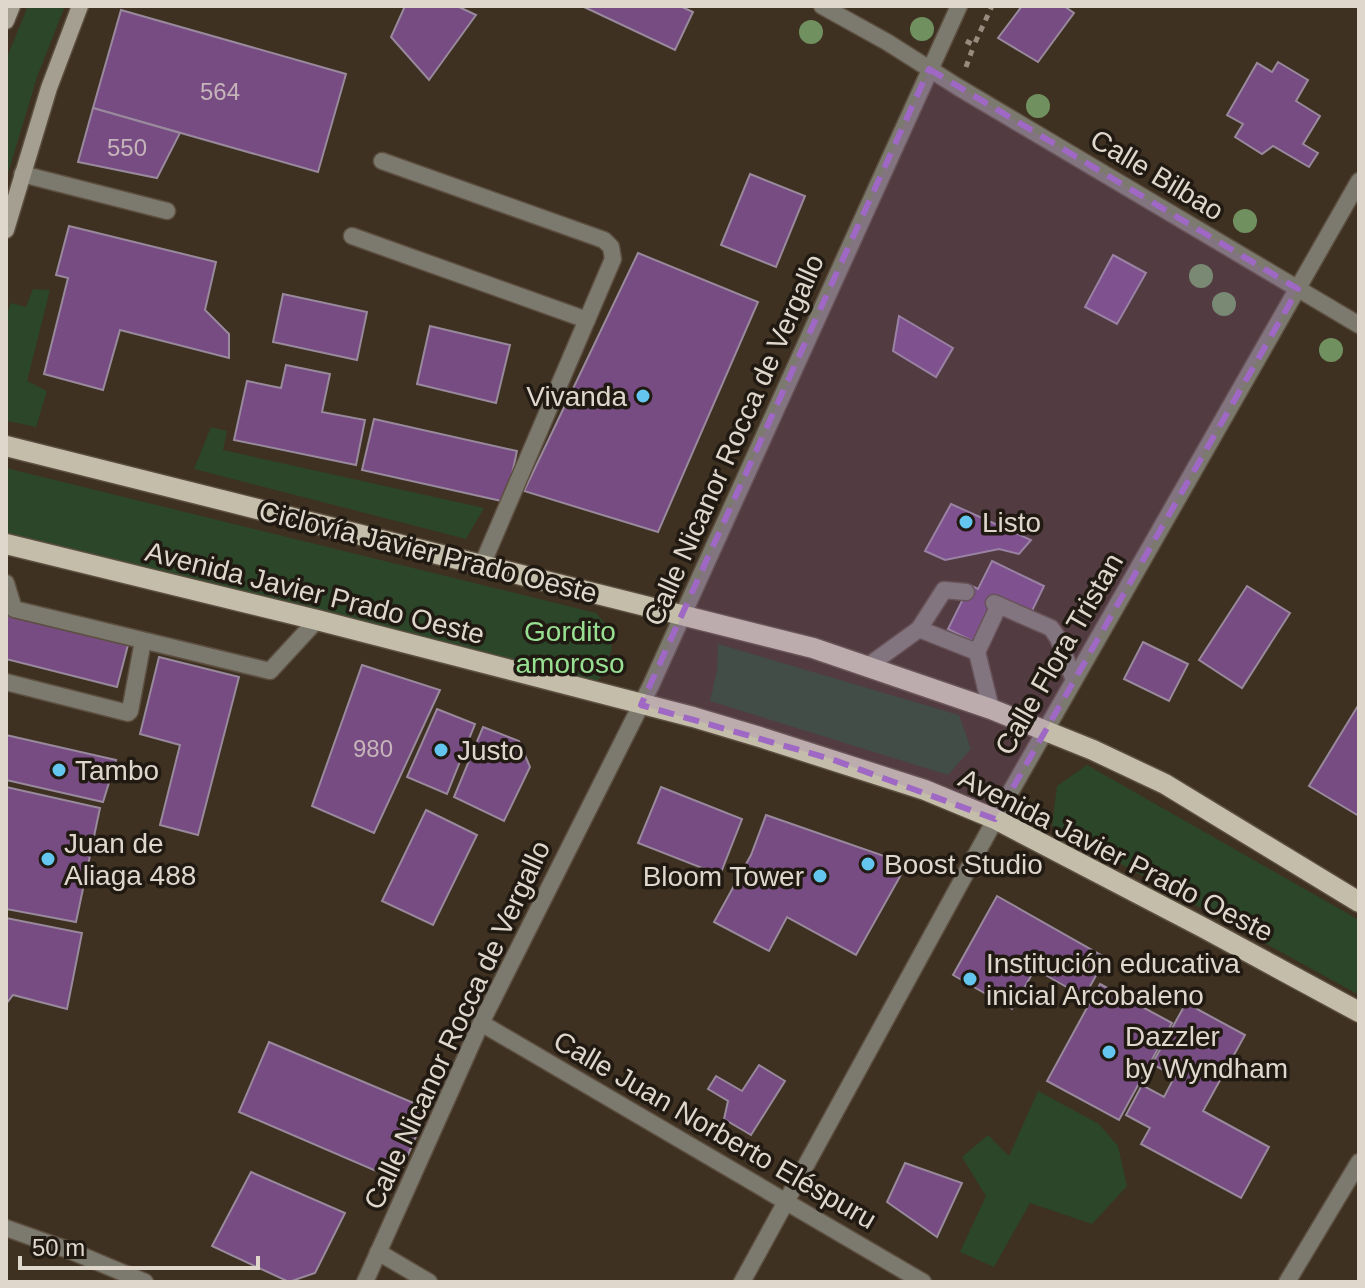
<svg xmlns="http://www.w3.org/2000/svg" width="1365" height="1288" font-family="Arial,sans-serif">
<style>
.green{fill:#2b4629}
.building{fill:#774c82;stroke:#98899c;stroke-width:2}
.lines{fill:none;stroke-linecap:round;stroke-linejoin:round}
.service-casing{stroke:#5c4f40;stroke-width:19}
.minor-casing{stroke:#5c4f40;stroke-width:19}
.secondary-casing{stroke:#5c4f40;stroke-width:19}
.primary-casing{stroke:#5c4f40;stroke-width:23}
.path{stroke:#968b7e;stroke-width:5;stroke-dasharray:6 6;stroke-linecap:butt}
.service{stroke:#7c796f;stroke-width:16}
.minor{stroke:#7c796f;stroke-width:16}
.secondary{stroke:#a49f90;stroke-width:16}
.primary{stroke:#c3bda9;stroke-width:20}
.tree{fill:#70915f}
.marked{fill:#9e68c4;fill-opacity:0.2;stroke:#9e68c4;stroke-width:6;stroke-dasharray:16 10;stroke-linejoin:round}
.poi-dot{fill:#64c5ee;stroke:#211a13;stroke-width:3}
.labels{text-anchor:middle;dominant-baseline:central;stroke-width:7;stroke-linejoin:round;paint-order:stroke}
.number-label{font-size:24px;fill:#c5b4ba}
.street-label{font-size:28px;fill:#dfd6cc;stroke:#211a13}
.poi-label{font-size:28px;fill:#dfd6cc;stroke:#211a13;text-anchor:start}
.park-label{font-size:28px;fill:#98df92;stroke:#211a13}
</style>
<rect width="100%" height="100%" fill="#3f3121"/>
<g class="green">
<path d="M28,6H65L37,77L6,180V60Z"/>
<path d="M33,289L50,290L27,381L47,391L36,427L8,421L6,418V316L11,303L26,307Z"/>
<path d="M211,427L227,431L223,450L484,508L466,539L194,469Z"/>
<path d="M6,468L596,613L609,628L612,649L602,676L587,691L6,545Z"/>
<path d="M718,644L959,715L971,749L948,775L710,701L717,670Z"/>
<path d="M1087,765L1359,920V995L1052,826L1057,786Z"/>
<path d="M1038,1091L1099,1124L1118,1146L1127,1186L1092,1224L1030,1203L994,1267L960,1252L986,1196L962,1157L988,1135L1009,1156Z"/>
</g>
<g class="building">
<path d="M405,6H457L476,15L429,80L391,37Z"/>
<path d="M582,6H680L693,12L675,50Z"/>
<path d="M1022,6H1064L1074,13L1038,62L998,38Z"/>
<path d="M121,10L346,74L318,172L93,108Z"/>
<path d="M1278,62L1308,80L1296,101L1320,116L1303,144L1318,153L1309,167L1273,146L1262,154L1235,137L1243,124L1227,115L1257,63L1272,72Z"/>
<path d="M93,108L180,133L157,178L78,162Z"/>
<path d="M750,174L805,196L776,267L721,245Z"/>
<path d="M69,226L216,262L205,310L229,334V358L120,330L103,390L44,374L68,278L56,275Z"/>
<path d="M638,253L758,302L658,532L524,491Z"/>
<path d="M1113,255L1146,273L1117,324L1085,307Z"/>
<path d="M283,294L367,312L357,360L273,342Z"/>
<path d="M899,316L953,348L936,377L893,351Z"/>
<path d="M430,326L510,345L496,403L417,384Z"/>
<path d="M286,365L330,374L322,412L365,420L356,465L234,440L247,381L281,388Z"/>
<path d="M374,419L517,451L506,502L362,470Z"/>
<path d="M951,504L1031,540L1019,554L999,549L945,560L925,551Z"/>
<path d="M992,561L1044,586L1031,613L997,597L974,642L948,629L970,585L978,589Z"/>
<path d="M1247,586L1290,613L1242,688L1199,660Z"/>
<path d="M6,615L128,645L117,687L6,659Z"/>
<path d="M1143,642L1188,664L1169,701L1124,679Z"/>
<path d="M159,657L239,677L198,835L160,825L180,745L140,734Z"/>
<path d="M362,665L440,690L374,833L312,806Z"/>
<path d="M1359,704V816L1309,786Z"/>
<path d="M437,709L475,724L447,794L407,777Z"/>
<path d="M483,727L519,741L530,767L504,821L454,797Z"/>
<path d="M6,735L116,760L103,802L6,780Z"/>
<path d="M6,787L100,808L76,922L6,909Z"/>
<path d="M661,787L742,819L720,875L638,843Z"/>
<path d="M426,810L477,835L433,925L382,901Z"/>
<path d="M766,815L907,864L856,955L787,917L769,951L714,922L751,855Z"/>
<path d="M997,896L1106,958L1084,997L1035,969L1012,1009L953,975Z"/>
<path d="M6,918L82,933L67,1009L13,995L6,1004Z"/>
<path d="M1100,984L1172,1023L1119,1120L1047,1081Z"/>
<path d="M1186,1003L1245,1035L1203,1111L1269,1147L1241,1198L1141,1144L1150,1128L1126,1115L1142,1085L1164,1097L1175,1076L1152,1064Z"/>
<path d="M269,1042L428,1109L397,1180L239,1112Z"/>
<path d="M759,1065L785,1081L751,1135L724,1119L728,1101L708,1089L716,1076L742,1091Z"/>
<path d="M905,1163L962,1183L937,1237L887,1202Z"/>
<path d="M251,1172L345,1213L315,1273L289,1282L212,1246Z"/>
</g>
<g class="lines">
<defs>
<g id="service">
<path d="M382,161L604,240L611,247L613,259L482,565"/>
<path d="M22,174L167,211"/>
<path d="M352,236L587,320"/>
<path d="M6,583L14,609L270,671L317,620"/>
<path d="M994,603L1051,628L1058,638L1074,680"/>
<path d="M919,629L944,590L966,592"/>
<path d="M977,652L999,605"/>
<path d="M868,666L919,629L977,652L991,709"/>
<path d="M6,682L128,713L130,711L143,641"/>
</g>
<g id="minor">
<path d="M822,6L887,42L958,87L1359,325"/>
<path d="M481,1023L923,1282"/>
<path d="M6,1228L71,1251L145,1282"/>
<path d="M378,1252L429,1282"/>
<path d="M365,1282L481,1023L651,685L959,6"/>
<path d="M742,1282L1007,798L1359,181"/>
<path d="M1287,1282L1359,1162"/>
</g>
<g id="secondary">
<path d="M6,21L12,6"/>
<path d="M6,230L49,88L80,6"/>
</g>
<g id="primary">
<path d="M6,446L813,648L991,709L1093,750L1165,784L1359,902"/>
<path d="M6,544L317,620L693,717L763,738L925,790L995,819L1204,928L1359,1012"/>
</g>
</defs>
<use href="#service" class="service-casing"/>
<use href="#minor" class="minor-casing"/>
<use href="#secondary" class="secondary-casing"/>
<use href="#primary" class="primary-casing"/>
<g class="path">
<path d="M966,41L974,45L992,6"/>
<path d="M966,67L974,45"/>
</g>
<use href="#service" class="service"/>
<use href="#minor" class="minor"/>
<use href="#secondary" class="secondary"/>
<use href="#primary" class="primary"/>
</g>
<g class="tree">
<circle cx="922" cy="29" r="12"/>
<circle cx="811" cy="32" r="12"/>
<circle cx="1038" cy="106" r="12"/>
<circle cx="1164" cy="179" r="12"/>
<circle cx="1245" cy="221" r="12"/>
<circle cx="1201" cy="276" r="12"/>
<circle cx="1224" cy="304" r="12"/>
<circle cx="1331" cy="350" r="12"/>
</g>
<path class="marked" d="M929,69L1298,289L995,819L831,759L641,705Z"/>
<g class="poi-dot">
<circle cx="643" cy="396" r="8"/>
<circle cx="966" cy="522" r="8"/>
<circle cx="441" cy="750" r="8"/>
<circle cx="59" cy="770" r="8"/>
<circle cx="48" cy="859" r="8"/>
<circle cx="868" cy="864" r="8"/>
<circle cx="820" cy="876" r="8"/>
<circle cx="970" cy="979" r="8"/>
<circle cx="1109" cy="1052" r="8"/>
</g>
<g class="labels">
<g class="number-label">
<text x="220" y="91">564</text>
<text x="127" y="147">550</text>
<text x="373" y="748">980</text>
</g>
<g class="street-label">
<text transform="translate(1157 175) rotate(31)">Calle Bilbao</text>
<text transform="translate(734 440) rotate(-66)">Calle Nicanor Rocca de Vergallo</text>
<text transform="translate(428 552) rotate(14)">Ciclovía Javier Prado Oeste</text>
<text transform="translate(315 593) rotate(14)">Avenida Javier Prado Oeste</text>
<text transform="translate(1059 654) rotate(-60)">Calle Flora Tristan</text>
<text transform="translate(1116 855) rotate(27)">Avenida Javier Prado Oeste</text>
<text transform="translate(457 1025) rotate(-65)">Calle Nicanor Rocca de Vergallo</text>
<text transform="translate(715 1130) rotate(30)">Calle Juan Norberto Eléspuru</text>
</g>
<g class="poi-label">
<text x="627" y="396" text-anchor="end">Vivanda</text>
<text x="982" y="522">Listo</text>
<text x="457" y="750">Justo</text>
<text x="75" y="770">Tambo</text>
<text x="64" y="843">Juan de<tspan x="64" dy="32">Aliaga 488</tspan></text>
<text x="884" y="864">Boost Studio</text>
<text x="804" y="876" text-anchor="end">Bloom Tower</text>
<text x="986" y="963">Institución educativa<tspan x="986" dy="32">inicial Arcobaleno</tspan></text>
<text x="1125" y="1036">Dazzler<tspan x="1125" dy="32">by Wyndham</tspan></text>
</g>
<g class="park-label">
<text x="570" y="631">Gordito<tspan x="570" dy="32">amoroso</tspan></text>
</g>
</g>
<rect width="1365" height="1288" fill="none" stroke="#dfd6cc" stroke-width="16"/>
<path d="M20 1256v12h238v-12" fill="none" stroke="#dfd6cc" stroke-width="4"/>
<text x="32" y="1256" font-size="24" fill="#dfd6cc" stroke="#211a13" stroke-width="6" paint-order="stroke">50 m</text>
</svg>
